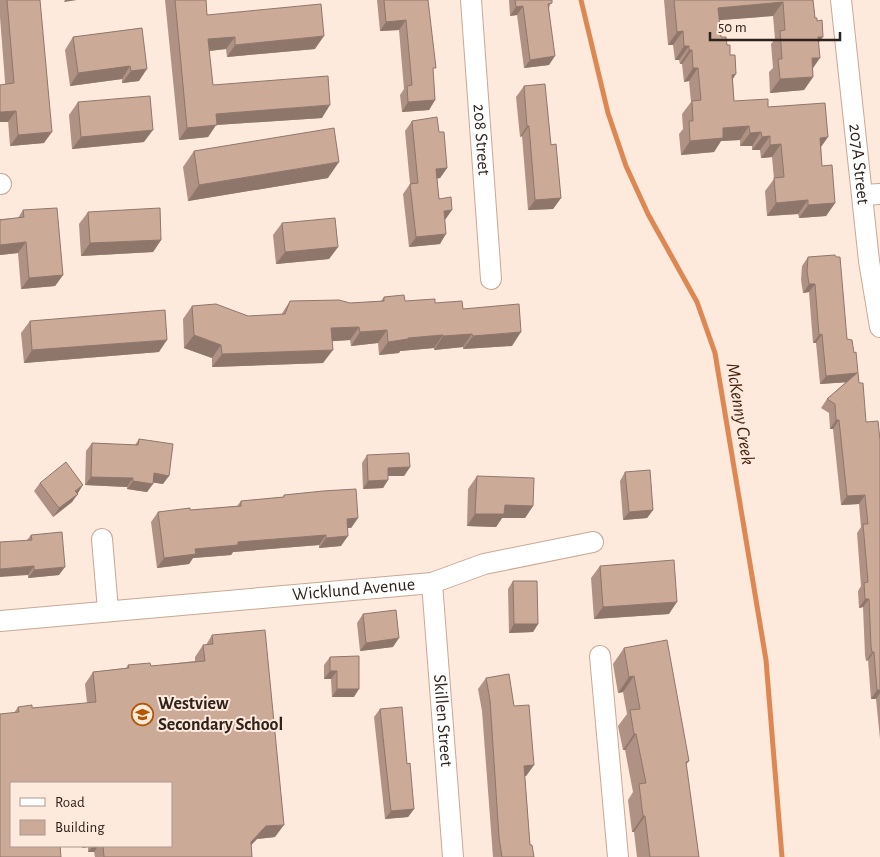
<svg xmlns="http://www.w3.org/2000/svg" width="880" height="857" font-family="'Alegreya Sans',sans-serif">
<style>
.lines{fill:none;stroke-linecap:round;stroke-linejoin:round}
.stream{stroke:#dd8853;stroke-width:5}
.minor-casing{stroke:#c8a895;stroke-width:22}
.minor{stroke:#fff;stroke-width:20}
.wall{fill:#af9283}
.shaded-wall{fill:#8e776a}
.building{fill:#cbaa98;stroke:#8e776a}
.labels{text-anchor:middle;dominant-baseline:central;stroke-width:4;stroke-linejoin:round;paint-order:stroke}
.street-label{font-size:18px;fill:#2f221b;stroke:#fee9dd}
.poi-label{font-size:18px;font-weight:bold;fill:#2f221b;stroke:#fee9dd;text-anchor:start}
.water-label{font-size:19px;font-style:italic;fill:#45230c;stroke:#fee9dd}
</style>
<rect width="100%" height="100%" fill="#fee9dd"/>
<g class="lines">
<path class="stream" d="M581,0L608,113L626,166L648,214L697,302L715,353L766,660L782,857"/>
<defs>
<g id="minor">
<path id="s1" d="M471,0L491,279"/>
<path id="s2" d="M841,0L869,261L880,327"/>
<path d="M0,184H1"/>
<path d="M863,195L880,194"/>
<path d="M102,539L108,610"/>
<path id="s3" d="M432,583L453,857"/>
<path id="s4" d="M0,621L432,583L484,564L593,542"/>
<path d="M600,656L618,857"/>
</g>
</defs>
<use href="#minor" class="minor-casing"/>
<use href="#minor" class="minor"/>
</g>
<g class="wall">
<path d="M0,0H40L44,143L10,146L0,17Z"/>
<path d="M165,0H206L207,15L315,49L227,57L226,49L209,51L213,85L322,118L216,125L208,137L179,140Z"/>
<path d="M377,0H428L435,100L429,110L402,112L400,95L404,89L399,30L380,31Z"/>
<path d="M509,0H552L549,8V65L524,68L517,15L510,16Z"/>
<path d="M664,0H813L815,18L819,42L813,68V77L804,90L770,93L769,72L773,68L771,44L775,39L773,16L719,20L721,37L727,45L733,80L734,101L768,107L821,147L822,166L835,203L826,216L799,218L798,214L767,216L765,191L774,179L772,157L761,158L760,150H752V146H740V140L721,141L714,152L681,155L679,134L683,129L682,114L691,102L689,81L684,82L682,64H680L679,60H675L673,45H668Z"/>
<path d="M142,28L139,81L122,83V79L70,86L65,50L73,37Z"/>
<path d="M524,86L551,145L561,198L553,209L528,210L522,136L520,137L516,97Z"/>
<path d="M78,102L144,142L72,149L69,115Z"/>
<path d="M412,121L439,132L447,168L440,178L437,179L439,199L445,220L440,244L409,247L403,194L410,184L405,131Z"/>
<path d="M194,151L328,178L188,201L183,167Z"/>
<path d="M23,210L63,275L55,286L21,289L18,253L0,255V219L18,218Z"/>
<path d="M88,212L161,240L153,252L81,256L79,224Z"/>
<path d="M282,223L338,247L329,259L276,264L273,235Z"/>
<path d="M808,257L854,353L866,422L880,440V739L876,699H871L868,660L866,661L865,655L863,607L859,608L858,591L861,586L857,533L861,527L859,504L841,505L833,429H830L829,413L821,408L827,399L846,382L820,384L816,343H813L809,292L803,293L801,280L802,266Z"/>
<path d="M384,297L405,301L435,303L463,309L512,346L463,349V347L434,350V348L400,351L399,353L379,355L378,343L351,346L350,340L332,341L323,363L212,367V358L184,348L183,319L192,306L248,316L281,315L290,301L350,303L381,301Z"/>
<path d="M30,321L159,352L24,363L21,333Z"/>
<path d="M139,439L163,484L153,482L147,492L127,489V487L85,485L86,451L92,443L135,445Z"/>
<path d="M367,455L410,467L404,476H388V480L383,488L363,489L362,463Z"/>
<path d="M625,472L653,510L647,518L623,520L620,481Z"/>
<path d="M477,476L533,506L525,518H502L496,527L467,526L468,489Z"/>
<path d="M40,483L77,493L72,502L53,517L34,491Z"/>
<path d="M284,495L358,518L351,528H347L341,546L319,548V545L233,552L231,555L193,558L189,564L157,568L151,522L158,512L190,510L237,506L241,501L283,497Z"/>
<path d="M31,535L59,575L28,578L27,540Z"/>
<path d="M600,566L669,614L594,619L591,578Z"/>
<path d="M513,581L538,624L533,632L509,633L508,589Z"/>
<path d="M363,614L393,647L360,651L357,623Z"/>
<path d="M212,635L275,837L257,839L251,845L252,857H95L94,852H88V847L82,848V846H171L11,783L14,713L18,707L32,708L87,703L85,684L93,672L126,668L128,665L151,666L195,661V657L203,645H206Z"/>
<path d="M624,648L689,761L686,765L699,857H637L634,832H632L628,800L633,792L625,750H623L618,726L627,714L623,692L618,693L613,664Z"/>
<path d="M330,657L354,697H332L331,679H324V665Z"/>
<path d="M486,678L514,706L534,765L526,776H525L530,845L534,857H493L482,711L478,689Z"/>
<path d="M380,709L414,809L408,817L385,819L374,717Z"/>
</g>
<g class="shaded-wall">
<path d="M65,0H77L64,2Z"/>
<path d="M783,2L773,16L709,21L718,8Z"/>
<path d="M523,6L517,15L510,16L516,7Z"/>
<path d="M406,20L399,30L380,31L386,22Z"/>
<path d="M683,31L673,45H668L677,32Z"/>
<path d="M324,36L315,49L227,57L235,45Z"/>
<path d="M235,37L226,49L200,52L208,39Z"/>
<path d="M818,37H823L813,50Z"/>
<path d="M684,46H689L679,60H675Z"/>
<path d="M689,50H692L682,64H680Z"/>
<path d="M555,56L549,65L524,68L530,60Z"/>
<path d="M812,58H820L811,71Z"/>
<path d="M130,66L122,79L70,86L78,73Z"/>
<path d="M693,68H698L689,81L684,82Z"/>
<path d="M147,69L139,81L122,83L131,71Z"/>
<path d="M736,74L727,88L732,75Z"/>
<path d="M813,77L804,90L770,93L780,79Z"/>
<path d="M435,100L429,110L402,112L408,102Z"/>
<path d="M330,105L322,118L216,125L208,137L179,140L187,128L216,114Z"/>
<path d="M16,111L8,122H0V112Z"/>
<path d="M527,126H529L522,136L520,137Z"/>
<path d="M749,126L740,140L721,141L714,152L681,155L690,141L723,128Z"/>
<path d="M153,130L144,142L72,149L81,137Z"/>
<path d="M52,132L44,143L10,146L18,135Z"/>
<path d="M761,132L752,146H740L750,133Z"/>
<path d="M770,136L760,150H752L762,137Z"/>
<path d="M828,137L819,150L820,138Z"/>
<path d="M781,144L772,157L761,158L770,145Z"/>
<path d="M339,162L328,178L188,201L199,185Z"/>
<path d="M447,168L440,178L429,179L436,169Z"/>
<path d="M561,198L553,209L528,210L535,200Z"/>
<path d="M808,200L798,214L767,216L776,203Z"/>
<path d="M835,203L826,216L799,218L808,205Z"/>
<path d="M452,210L445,220L444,211Z"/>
<path d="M446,234L440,244L409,247L416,237Z"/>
<path d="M161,240L153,252L81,256L90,243Z"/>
<path d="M26,242L18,253L0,255V245Z"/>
<path d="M338,247L329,259L276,264L285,252Z"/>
<path d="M63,275L55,286L21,289L29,278Z"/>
<path d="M809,284H815L809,292L803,293Z"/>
<path d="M359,327L350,340L322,342L331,328Z"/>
<path d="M387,330L378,343L351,346L360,332Z"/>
<path d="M521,332L512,346L463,349L473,336Z"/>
<path d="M472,334L463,347L434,350L443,336Z"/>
<path d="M822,334L816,343H813L819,335Z"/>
<path d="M194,335L221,345L212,358L184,348Z"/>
<path d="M443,335L434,348L400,351L399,353L379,355L388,342L408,338Z"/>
<path d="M167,340L159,352L24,363L32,350Z"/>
<path d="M333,350L323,363L212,367L222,354Z"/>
<path d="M857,373L851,382L820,384L826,376Z"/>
<path d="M836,420H839L833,429H830Z"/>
<path d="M410,467L404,476H382L388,468Z"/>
<path d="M154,473L169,476L163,484L149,482Z"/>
<path d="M91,477L133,478L127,487L85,485Z"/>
<path d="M388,480L383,488L363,489L368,481Z"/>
<path d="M133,481L153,484L147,492L127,489Z"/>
<path d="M83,485L78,493L69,499L75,491Z"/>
<path d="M78,494L72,502L53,517L59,508Z"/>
<path d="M865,495L859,504L841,505L847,496Z"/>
<path d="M505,505L533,506L525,518H502L496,527L467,526L475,514Z"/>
<path d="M653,510L647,518L623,520L629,512Z"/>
<path d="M358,518L351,528H340L347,519Z"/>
<path d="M326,535L319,545L233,552L231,555L193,558L189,564L157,568L164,558L195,549L238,542Z"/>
<path d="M348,536L341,546L319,548L326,538Z"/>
<path d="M34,566L28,575L0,577V569Z"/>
<path d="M65,567L59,575L28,578L34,570Z"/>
<path d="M865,599H869L863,607L859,608Z"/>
<path d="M677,602L669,614L594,619L603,607Z"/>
<path d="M514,624H538L533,632L509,633Z"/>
<path d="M399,638L393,647L360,651L366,643Z"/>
<path d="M872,652H874L868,660L866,661Z"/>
<path d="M330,671H337L331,679H324Z"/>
<path d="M634,676L623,692L618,693L629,677Z"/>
<path d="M337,689H359L354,697H332Z"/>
<path d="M877,690H880V693L876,699H871Z"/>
<path d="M634,734H636L625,750H623Z"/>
<path d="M534,765L526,776L517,777L524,766Z"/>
<path d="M414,809L408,817L385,819L391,811Z"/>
<path d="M643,816H645L634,832H632Z"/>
<path d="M284,825L275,837L257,839L242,854L251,842L266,826Z"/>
<path d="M84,846H89L88,847L82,848Z"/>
<path d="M93,846H98L94,852H88Z"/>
</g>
<g class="building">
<path d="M7,0H40L52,132L18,135L16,111L0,112V85L14,83Z"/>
<path d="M175,0H206L207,15L321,4L324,36L235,45V37L208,39L213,85L328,76L330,105L216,114L217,125L187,128Z"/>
<path d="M384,0H428L436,68H433L435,100L408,102L407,86L412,85L406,20L386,22Z"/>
<path d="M515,0H552V3L548,4L555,56L530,60L523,6L516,7Z"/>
<path d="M674,0H813L815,18H817V21L822,20L823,37H818L820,58H812L813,77L780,79L778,59H782L780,31L785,30L783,2L718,8L721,37H726L727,45H730V55H735L736,74L732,75L734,101L768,99V107L825,103L828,137L820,138L822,166L832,165L835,203L808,205V200L776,203L774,178L784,177L781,144L770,145V136L762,137L761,132L750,133L749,126L723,128V138L690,141L689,121H693L692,101L701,100L698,68H693L692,50H689V46H684L683,31L677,32Z"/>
<path d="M142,28L147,69L131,71L130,66L78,73L73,37Z"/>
<path d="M545,84L551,145L556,144L561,198L535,200L529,126H527L524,86Z"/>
<path d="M150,96L153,130L81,137L78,102Z"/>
<path d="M437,117L439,132H444L447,168L436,169L439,199L451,197L452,210L444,211L446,234L416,237L410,184L418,183L412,121Z"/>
<path d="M334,128L339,162L199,185L194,151Z"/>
<path d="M57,208L63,275L29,278L26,242L0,245V220L24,217L23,210Z"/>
<path d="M160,208L161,240L90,243L88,212Z"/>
<path d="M335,218L338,247L285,252L282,223Z"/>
<path d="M835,255L836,257H840L847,339L852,340L854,353L856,352L859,383H863L866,422L878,421L880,440V690H877L874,652H872L871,646L869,599H865L864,583L868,582L863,524H868L865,495L847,496L839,420H836L835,404L827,399L857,373L826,376L822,334L819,335L815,284H809L807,271L808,257Z"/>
<path d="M404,295L405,301L435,299V303L462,301L463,309L519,304L521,332L473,336L472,334L443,336V335L408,338V339L388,342L387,330L360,332L359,327L331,328L333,350L222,354L221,345L194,335L192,306L216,304L248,316L285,314L290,301L339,300L350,303L384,301V297Z"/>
<path d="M165,310L167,340L32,350L30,321Z"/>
<path d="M139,439L173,444L169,476L154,473L153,484L133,481V478L91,477L92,443L138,445Z"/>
<path d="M409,453L410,467L388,468V480L368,481L367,455Z"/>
<path d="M66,462L83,485L75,491L78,494L59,508L40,483Z"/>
<path d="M650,470L653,510L629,512L625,472Z"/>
<path d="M477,476L534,478L533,506L505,505L504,514H475Z"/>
<path d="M356,489L358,518L347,519L348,536L326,538V535L238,542V545L195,549L196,554L164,558L158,512L190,508V510L241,506V501L284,497V495L323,491Z"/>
<path d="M62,532L65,567L34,570V566L0,569V542L32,540L31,535Z"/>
<path d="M674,560L677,602L603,607L600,566Z"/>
<path d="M513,581H537L538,624H514Z"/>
<path d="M396,610L399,638L366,643L363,614Z"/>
<path d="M265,630L284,825L266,826L251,842L252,857H104L103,846H171V783H11V846H60L61,857H0V714L19,712L18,707L32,705V708L96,702L93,672L129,668L128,665L150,663L151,666L205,661L203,645L213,644L212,635Z"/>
<path d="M667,640L689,761L686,762L699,857H650L645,816H643L639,784L646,783L636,734H634L630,710L640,709L634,676L629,677L624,648Z"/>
<path d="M359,656V689H337V671H330V657Z"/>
<path d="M509,674L514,706L529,705L534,765L524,766L530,845H532L534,857H502L499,837L490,700L486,678Z"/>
<path d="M402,707L407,764L410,763L414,809L391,811L380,709Z"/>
</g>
<defs>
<symbol id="school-ring" viewBox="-11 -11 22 22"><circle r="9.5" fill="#fee9dd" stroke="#b45602" stroke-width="1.5"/><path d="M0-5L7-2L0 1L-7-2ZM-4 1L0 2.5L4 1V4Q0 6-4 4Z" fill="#b45602"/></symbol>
</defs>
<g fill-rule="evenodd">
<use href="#school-ring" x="130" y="702" width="25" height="25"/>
</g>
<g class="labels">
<g class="street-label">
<text stroke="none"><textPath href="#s1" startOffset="140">208 Street</textPath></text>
<text stroke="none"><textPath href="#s2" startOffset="165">207A Street</textPath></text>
<text stroke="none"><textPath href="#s4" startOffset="355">Wicklund Avenue</textPath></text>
<text stroke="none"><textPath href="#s3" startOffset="138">Skillen Street</textPath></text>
</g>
<g class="poi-label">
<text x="158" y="704">Westview<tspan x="158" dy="21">Secondary School</tspan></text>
</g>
<g class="water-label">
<text transform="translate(740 414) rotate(81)">McKenny Creek</text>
</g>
</g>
<rect x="10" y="782" width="162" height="65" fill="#fee9dd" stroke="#ab998f"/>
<rect x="20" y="798" width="25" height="8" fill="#ffffff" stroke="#ab998f"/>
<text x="55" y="807" font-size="15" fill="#2f221b">Road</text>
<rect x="20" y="820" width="25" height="15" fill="#cbaa98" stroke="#ab998f"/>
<text x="55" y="832" font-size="15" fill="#2f221b">Building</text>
<path d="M710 32v8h130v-8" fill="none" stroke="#2f221b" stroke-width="2.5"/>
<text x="718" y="32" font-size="15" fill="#2f221b" stroke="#fee9dd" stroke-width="4" paint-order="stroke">50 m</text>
</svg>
